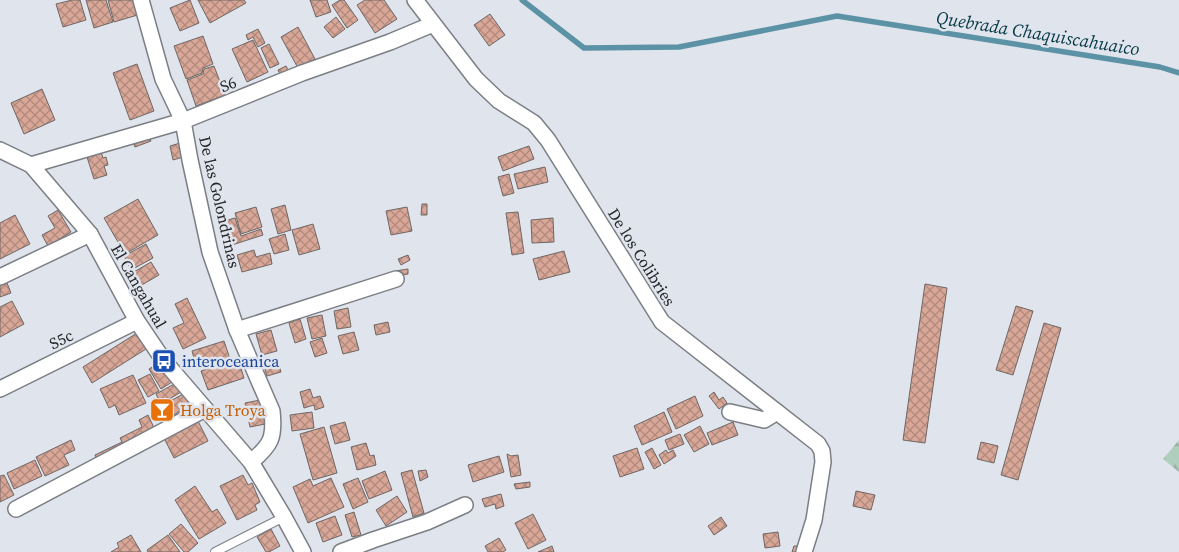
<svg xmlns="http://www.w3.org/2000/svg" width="1179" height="552" font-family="'Source Serif 4',serif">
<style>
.forest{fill:url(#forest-firs)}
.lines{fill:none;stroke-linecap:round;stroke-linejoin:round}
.stream{stroke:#5c92a5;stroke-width:5.5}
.building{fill:url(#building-cross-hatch);stroke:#6f6765}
.service-casing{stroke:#7b7f85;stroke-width:10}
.minor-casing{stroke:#7b7f85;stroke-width:18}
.service{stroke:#fff;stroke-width:8}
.minor{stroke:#fff;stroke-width:15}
.labels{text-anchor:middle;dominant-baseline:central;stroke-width:5;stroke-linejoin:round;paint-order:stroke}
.street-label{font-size:16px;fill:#252629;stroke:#e0e4ec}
.transit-label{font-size:16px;fill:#164399;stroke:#e0e4ec;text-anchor:start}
.food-label{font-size:16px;fill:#c56008;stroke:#e0e4ec;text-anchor:start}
.water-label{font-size:18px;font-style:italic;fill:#043847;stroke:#e0e4ec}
</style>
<defs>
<pattern id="forest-firs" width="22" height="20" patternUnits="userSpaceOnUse" patternTransform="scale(1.25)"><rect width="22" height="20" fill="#b0cebd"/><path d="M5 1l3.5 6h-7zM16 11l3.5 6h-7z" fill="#97b1a2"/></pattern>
<pattern id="building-cross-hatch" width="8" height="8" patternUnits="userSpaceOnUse" patternTransform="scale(1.25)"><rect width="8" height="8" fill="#d9a798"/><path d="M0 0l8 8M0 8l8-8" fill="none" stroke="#b0887c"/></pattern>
</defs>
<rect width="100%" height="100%" fill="#e0e4ec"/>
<path class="forest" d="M1179,440V472L1163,459Z"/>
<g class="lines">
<path class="stream" d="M522,0L584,48L679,47L837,16L1160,67L1179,73"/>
</g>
<g class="building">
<path d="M72,0H80L86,20L63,27L56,4Z"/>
<path d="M86,0H106L113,22L94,28Z"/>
<path d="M108,0H137L141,14L114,22Z"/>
<path d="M190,0L199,23L180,31L170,8Z"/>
<path d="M198,0H244L246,3L210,23Z"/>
<path d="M310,0H327L331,12L316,17Z"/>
<path d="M340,0H344L358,20L347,28L332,5Z"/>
<path d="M365,0H384L397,19L375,33L357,5Z"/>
<path d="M490,14L505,35L489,46L474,25Z"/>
<path d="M336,17L345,29L333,38L324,27Z"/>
<path d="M298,27L315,59L298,68L281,37Z"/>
<path d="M258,29L265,43L258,47L253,37L248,40L246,35Z"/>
<path d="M203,36L213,64L203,68L202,73L186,79L174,46Z"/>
<path d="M253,40L268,72L247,82L232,49Z"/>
<path d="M269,44L279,64L270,68L261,48Z"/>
<path d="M137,64L154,111L130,120L113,73Z"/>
<path d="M214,66L225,95L196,106L187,80L203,74L204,69Z"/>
<path d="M286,66L290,74H280L278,70Z"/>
<path d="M42,89L55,120L24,134L11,103Z"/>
<path d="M148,134L151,141L135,147L132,140Z"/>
<path d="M180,143L183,157L173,160L170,146Z"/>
<path d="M529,146L534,159L503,171L498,157Z"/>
<path d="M101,152L103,158L106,157L108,165L104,166L107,175L94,179L87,157Z"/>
<path d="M545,167L548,182L518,189L514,174Z"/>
<path d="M509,174L514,193L503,196L498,177Z"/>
<path d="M138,199L158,235L125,254L104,218Z"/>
<path d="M422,204H427V215H421Z"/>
<path d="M285,205L291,230L278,234L271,209Z"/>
<path d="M256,207L262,227L241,234L235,213Z"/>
<path d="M407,207L412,231L391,235L386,211Z"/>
<path d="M58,210L71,232L48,246L42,235L55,228L48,216Z"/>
<path d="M518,212L524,253L512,255L506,213Z"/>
<path d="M15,215L30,244L0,259V223Z"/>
<path d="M235,218L241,236L261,229L263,235L232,245L224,221Z"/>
<path d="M553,218L554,242L532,243L531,220Z"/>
<path d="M313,224L320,249L299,255L292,230Z"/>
<path d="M285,234L289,250L274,254L269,239Z"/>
<path d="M146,244L153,258L131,270L124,256Z"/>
<path d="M254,250L256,257L270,253L272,264L242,272L237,255Z"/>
<path d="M564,251L570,272L539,280L533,259Z"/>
<path d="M408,255L410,260L401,265L398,259Z"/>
<path d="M151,262L159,275L140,286L132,273Z"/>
<path d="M408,269V274L396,276L395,271Z"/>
<path d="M5,278L11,293L0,297V280Z"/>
<path d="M925,284L947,288L925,443L903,440Z"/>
<path d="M187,298L206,338L183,349L173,328L184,323L175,304Z"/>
<path d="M12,301L24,324L0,337V307Z"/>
<path d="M1016,306L1033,311L1013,375L996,370Z"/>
<path d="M348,308L351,327L337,329L334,311Z"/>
<path d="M322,315L326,336L312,339L307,318Z"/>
<path d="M300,319L306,339L295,343L289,323Z"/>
<path d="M388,322L390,332L376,335L374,325Z"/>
<path d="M1044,323L1061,328L1018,480L1001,475Z"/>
<path d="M271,330L277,351L262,355L256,334Z"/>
<path d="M354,332L359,350L343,354L338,336Z"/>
<path d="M137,333L146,349L92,383L83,367Z"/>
<path d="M322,338L327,353L315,357L310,342Z"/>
<path d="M224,341L230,359L197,369L192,351Z"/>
<path d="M238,359L244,378L208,390L201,371Z"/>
<path d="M160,362L172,382L161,389L149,369Z"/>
<path d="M278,362L281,372L267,376L264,366Z"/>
<path d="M150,374L159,391L148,397L138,380Z"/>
<path d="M133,375L146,403L119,415L115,405L109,408L100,389Z"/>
<path d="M176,383L181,392L161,404L156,394Z"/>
<path d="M310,389L313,398L320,396L324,407L315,410L314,405L304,408L300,392Z"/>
<path d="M714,392L719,400L723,397L727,403L719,409L709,396Z"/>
<path d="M185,393L192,405L168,418L161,406Z"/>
<path d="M695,396L703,416L676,429L667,409Z"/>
<path d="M260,400L265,424L250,427L245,403Z"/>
<path d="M312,412L314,428L292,431L290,415Z"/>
<path d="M664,412L672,432L642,445L634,426Z"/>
<path d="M148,415L157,434L98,462L95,455L122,442L120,438L142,427L139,420Z"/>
<path d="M198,421L208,441L174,458L164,438Z"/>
<path d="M345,422L350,440L335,444L330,426Z"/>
<path d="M733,422L738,435L712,445L707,433Z"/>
<path d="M700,426L709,444L694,452L684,435Z"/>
<path d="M324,427L337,473L313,480L300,434Z"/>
<path d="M680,434L684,444L669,450L665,440Z"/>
<path d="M71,440L75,450L64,455L69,465L45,476L36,457Z"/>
<path d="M981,442L998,446L994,463L977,459Z"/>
<path d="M366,443L370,456L374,455L376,465L357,470L351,447Z"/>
<path d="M637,448L644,469L620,477L613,456Z"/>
<path d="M652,448L661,465L654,469L645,452Z"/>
<path d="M666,450L668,453L673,450L676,456L664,464L659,455Z"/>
<path d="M507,454L511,456L518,455L521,475L511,477Z"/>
<path d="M499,456L504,472L473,482L468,465Z"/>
<path d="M35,460L42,476L14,489L7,473Z"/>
<path d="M412,470L424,513L413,517L401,473Z"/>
<path d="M426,470L428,477L420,481L418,471Z"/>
<path d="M385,471L392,490L369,499L362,481Z"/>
<path d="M4,475L14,495L0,502V476Z"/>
<path d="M243,475L248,485L252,483L260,502L255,505L257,510L237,520L220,486Z"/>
<path d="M331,478L344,507L308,523L293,487L310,479L313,486Z"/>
<path d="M358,478L368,502L353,509L343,484Z"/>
<path d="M530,482V487L516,489L514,484Z"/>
<path d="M195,486L212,512L217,509L226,523L199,539L175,500Z"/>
<path d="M856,491L875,495L871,510L853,506Z"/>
<path d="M501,494L504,506L496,509L495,504L485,507L482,499Z"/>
<path d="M397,496L407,512L386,526L376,510Z"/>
<path d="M354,512L361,535L352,537L345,515Z"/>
<path d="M533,514L546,540L528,549L515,523Z"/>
<path d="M335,516L342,535L323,542L316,523Z"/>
<path d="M721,517L727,526L714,535L708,526Z"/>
<path d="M181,524L198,543L188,552H184L169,534Z"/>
<path d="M271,529L280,546L269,552H266L257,537Z"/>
<path d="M778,532L780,546L765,548L763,534Z"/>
<path d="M131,535L141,552H111L119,547L117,543Z"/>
<path d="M168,535L180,552H148L147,550Z"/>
<path d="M499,538L506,550L503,552H488L485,546Z"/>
<path d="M552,546L554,552H538Z"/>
<path d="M794,546H803L801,552H792Z"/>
</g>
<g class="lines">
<defs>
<path id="service" d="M215,552L284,517"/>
<g id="minor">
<path d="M141,0L163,79L183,121L190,160L210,252L237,330L272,411C275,438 271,445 251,462"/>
<path d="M415,0L476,79L499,101L534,123L548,140L662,322L818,444L822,451L823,462L814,520L804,552"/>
<path d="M0,150L31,165L90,234L137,321L164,361L251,462L284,517L303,552"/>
<path d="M31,165L183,121L302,73L390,42L433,24"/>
<path d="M0,277L90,234"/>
<path d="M237,330L396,279"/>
<path d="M0,389L137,321"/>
<path d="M730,412L764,420L777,412"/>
<path d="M16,509L205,409"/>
<path d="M341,552L373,540L427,522L465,505"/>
</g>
</defs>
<use href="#service" class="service-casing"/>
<use href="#minor" class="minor-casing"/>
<use href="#service" class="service"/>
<use href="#minor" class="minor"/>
</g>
<defs>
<symbol id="bus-square" viewBox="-11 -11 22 22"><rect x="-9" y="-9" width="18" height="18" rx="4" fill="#1a4fb4" stroke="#e0e4ec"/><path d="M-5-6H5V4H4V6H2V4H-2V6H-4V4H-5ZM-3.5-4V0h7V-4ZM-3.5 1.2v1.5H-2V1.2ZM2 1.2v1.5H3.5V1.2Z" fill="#fff"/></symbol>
<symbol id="bar-square" viewBox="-11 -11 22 22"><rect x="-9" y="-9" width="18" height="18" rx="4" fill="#e8710a" stroke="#e0e4ec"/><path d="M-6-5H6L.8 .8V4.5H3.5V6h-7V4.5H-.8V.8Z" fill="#fff"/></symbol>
</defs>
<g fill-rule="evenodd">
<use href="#bus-square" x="150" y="347" width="28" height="28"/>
<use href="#bar-square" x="148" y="396" width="28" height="28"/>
</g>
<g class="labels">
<g class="street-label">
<text transform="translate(228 84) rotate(-22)">S6</text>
<text transform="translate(220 202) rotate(77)">De las Golondrinas</text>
<text transform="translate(642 257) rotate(58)">De los Colibries</text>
<text transform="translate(139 286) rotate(60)">El Cangahual</text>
<text transform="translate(61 339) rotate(-26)">S5c</text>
</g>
<g class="transit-label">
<text x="182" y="361">interoceanica</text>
</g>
<g class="food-label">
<text x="180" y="410">Holga Troya</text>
</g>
<g class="water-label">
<text transform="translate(1038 33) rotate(9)">Quebrada Chaquiscahuaico</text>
</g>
</g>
</svg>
